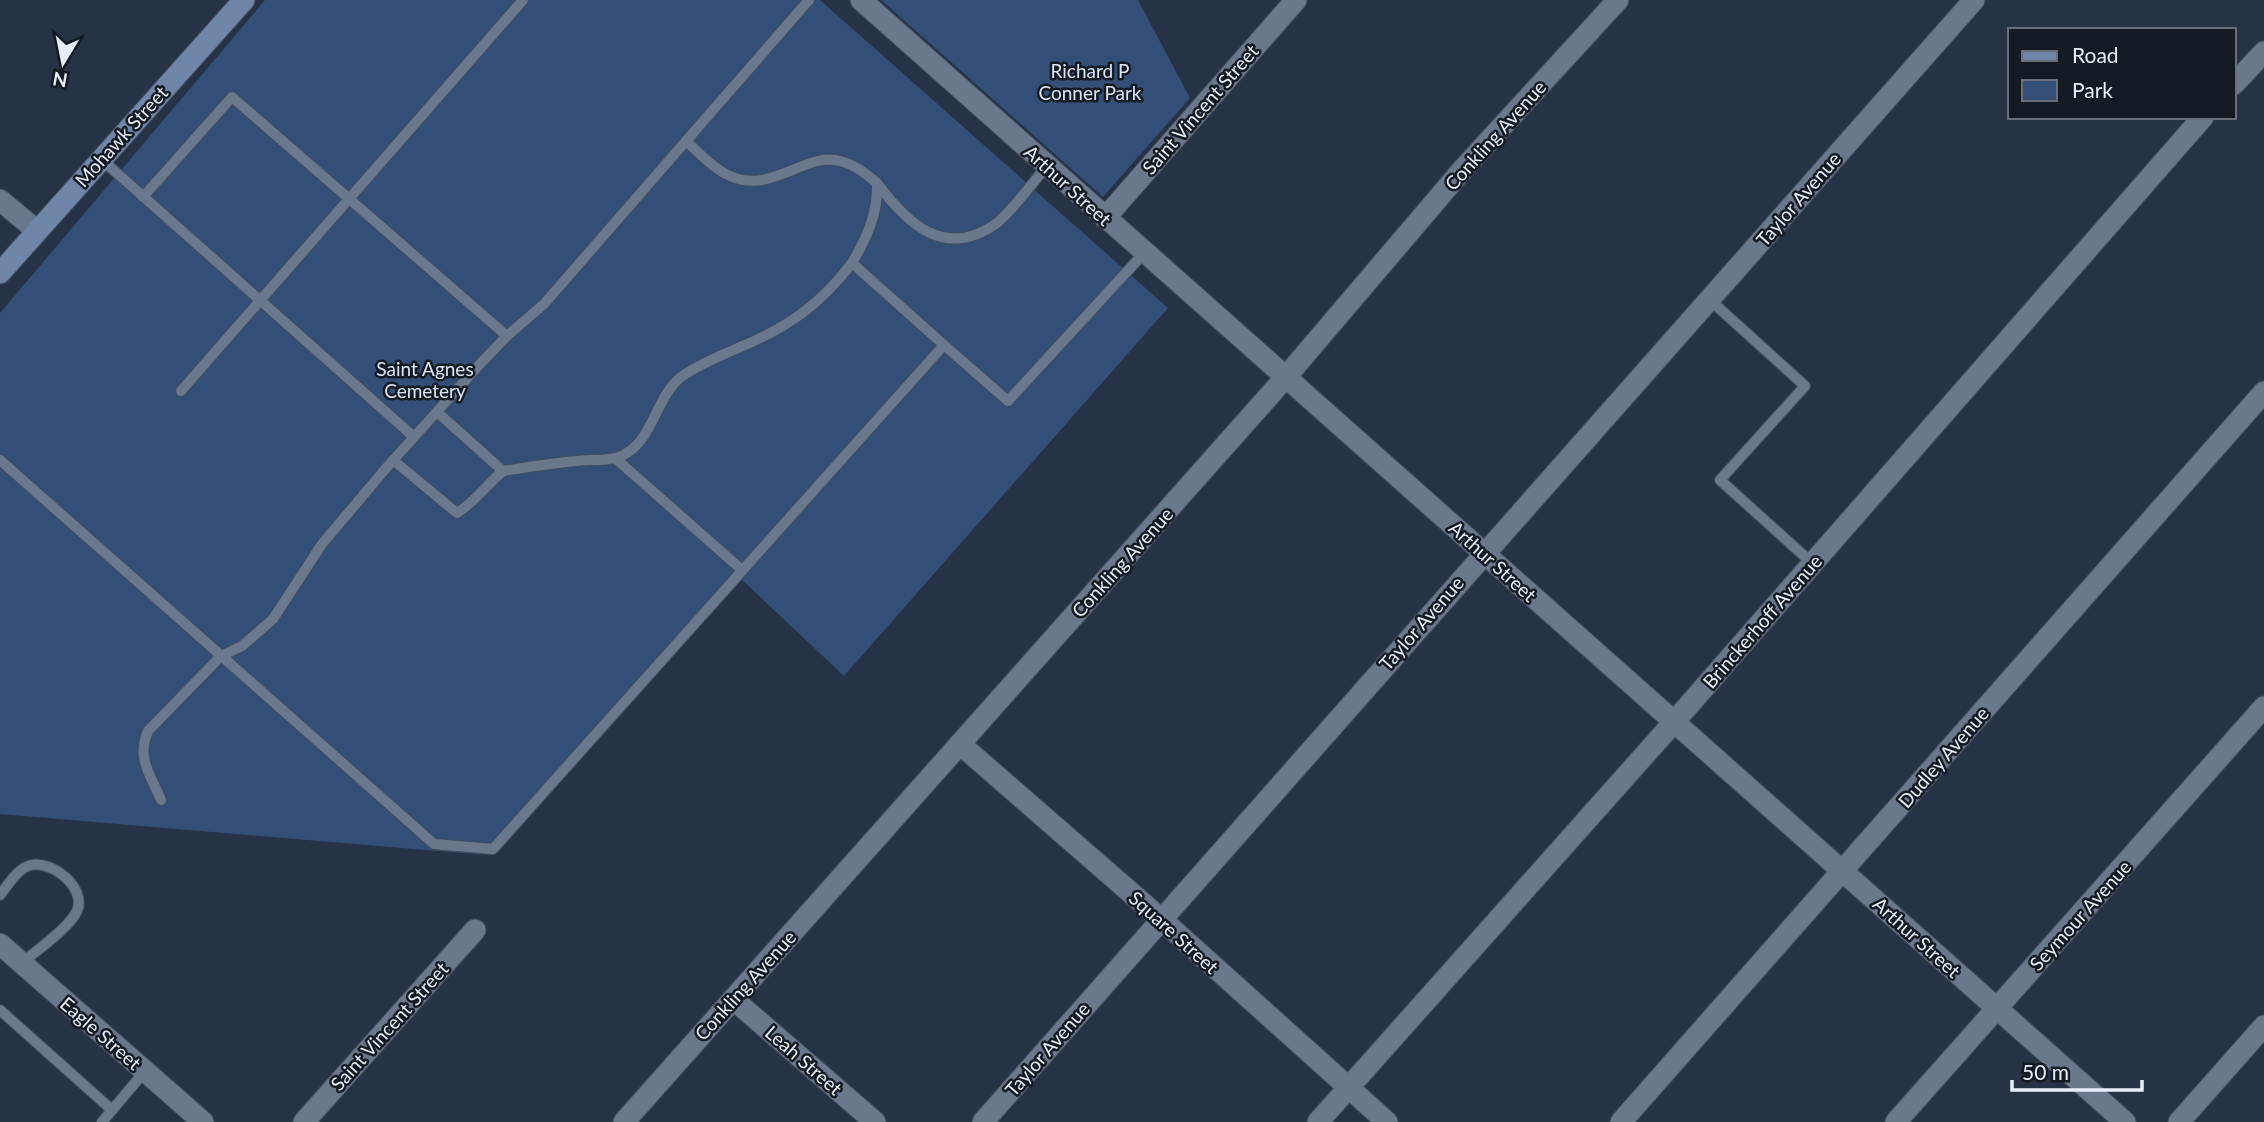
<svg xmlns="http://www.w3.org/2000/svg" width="2264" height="1122" font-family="Lato,sans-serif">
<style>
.green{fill:#334e77}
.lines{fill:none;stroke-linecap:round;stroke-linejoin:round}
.lane-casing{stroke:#434d5d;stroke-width:12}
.street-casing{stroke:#434d5d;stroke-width:23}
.secondary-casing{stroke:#434d5d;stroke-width:23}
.lane{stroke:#6a788d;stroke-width:10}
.street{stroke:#6a788d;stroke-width:21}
.secondary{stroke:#6f86a9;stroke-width:21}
.labels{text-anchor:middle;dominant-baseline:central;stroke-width:5;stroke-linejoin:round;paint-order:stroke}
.park-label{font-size:19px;fill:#d9e5f8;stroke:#141a22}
.street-label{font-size:19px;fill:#e6eefa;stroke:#141a22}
</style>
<rect width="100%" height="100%" fill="#263245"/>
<g class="green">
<path d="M265,0H820L1168,308L844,676L740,578L485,855L0,814V313Z"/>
<path d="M881,0H1138L1190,98L1103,197Z"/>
</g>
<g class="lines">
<defs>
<g id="lane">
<path d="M101,159L414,437"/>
<path d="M877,183C908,225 946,260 997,223C1014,209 1032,183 1047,166"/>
<path d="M143,197L232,97L507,336"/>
<path d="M1710,300L1805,386L1720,480L1812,563"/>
<path d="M944,345L1008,401L1144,253"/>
<path d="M181,391L523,0"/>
<path d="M437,412L503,471C528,467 552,463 577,461C592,459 611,462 625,454C653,439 656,397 681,377C699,364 718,357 738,348C787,328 820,305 852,263"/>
<path d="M615,458L742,570"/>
<path d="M0,460L434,844L493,849L944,345L852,263C867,237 878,214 877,183C866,174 856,165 840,161C803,151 770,199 724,173C710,165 698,152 686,141L809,0"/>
<path d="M393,460L457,513C475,502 487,484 503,471"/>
<path d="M161,800C151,775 136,759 148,731L221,656L242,646L273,619L322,544L387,467L480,364L507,336L544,304L686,141"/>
<path d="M0,895C8,885 18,868 31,865C52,860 87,888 77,911C69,928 37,950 22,963"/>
<path d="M0,1010L112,1110"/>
<path d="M102,1122L145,1071"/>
</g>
<g id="street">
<path d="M861,0L2125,1122"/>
<path d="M2234,84L2264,52"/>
<path d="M0,200L36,230"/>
<path d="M1105,218L1296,0"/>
<path d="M960,744L1161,919L1387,1122"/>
<path d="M0,944L203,1122"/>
<path d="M733,999L875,1122"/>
<path d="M304,1122L475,930"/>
<path d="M624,1122L1285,378L1463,169L1618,0"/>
<path d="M983,1122L1974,0"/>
<path d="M1318,1122L1674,722L2203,117"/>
<path d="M1621,1122L2264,392"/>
<path d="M1896,1122L2264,707"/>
<path d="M2179,1122L2264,1026"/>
</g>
<path id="secondary" d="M0,273L244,0"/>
</defs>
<use href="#lane" class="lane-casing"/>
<use href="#street" class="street-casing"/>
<use href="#secondary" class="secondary-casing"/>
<use href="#lane" class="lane"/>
<use href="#street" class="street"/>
<use href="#secondary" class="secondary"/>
</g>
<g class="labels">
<g class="park-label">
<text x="1090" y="70">Richard P<tspan x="1090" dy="22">Conner Park</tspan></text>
<text x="425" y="368">Saint Agnes<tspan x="425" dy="22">Cemetery</tspan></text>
</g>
<g class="street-label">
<text transform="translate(1200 109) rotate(-49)">Saint Vincent Street</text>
<text transform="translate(1495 135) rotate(-48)">Conkling Avenue</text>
<text transform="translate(121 136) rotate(-48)">Mohawk Street</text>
<text transform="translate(1068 185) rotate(42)">Arthur Street</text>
<text transform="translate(1798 199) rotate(-49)">Taylor Avenue</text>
<text transform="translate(1493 561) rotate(42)">Arthur Street</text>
<text transform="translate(1122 562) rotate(-48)">Conkling Avenue</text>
<text transform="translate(1762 621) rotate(-49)">Brinckerhoff Avenue</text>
<text transform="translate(1421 623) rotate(-49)">Taylor Avenue</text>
<text transform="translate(1943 757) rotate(-49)">Dudley Avenue</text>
<text transform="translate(2080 915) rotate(-48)">Seymour Avenue</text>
<text transform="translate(1174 932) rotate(42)">Square Street</text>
<text transform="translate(1917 937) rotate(42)">Arthur Street</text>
<text transform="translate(745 985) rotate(-48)">Conkling Avenue</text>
<text transform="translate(389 1026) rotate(-48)">Saint Vincent Street</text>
<text transform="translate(101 1033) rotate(41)">Eagle Street</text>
<text transform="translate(1047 1049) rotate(-49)">Taylor Avenue</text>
<text transform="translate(804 1060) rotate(41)">Leah Street</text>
</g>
</g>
<rect x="2008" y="28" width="228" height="91" fill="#141a22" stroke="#686f78" stroke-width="2"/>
<rect x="2022" y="51" width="35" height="10" fill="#6f86a9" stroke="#686f78" stroke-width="2"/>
<text x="2072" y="63" font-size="21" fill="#e6eefa">Road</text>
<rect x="2022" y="80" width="35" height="21" fill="#334e77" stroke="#686f78" stroke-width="2"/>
<text x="2072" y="98" font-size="21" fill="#e6eefa">Park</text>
<g transform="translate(63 63) rotate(190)" stroke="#141a22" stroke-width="5" paint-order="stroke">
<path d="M0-5L12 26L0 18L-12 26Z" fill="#e6eefa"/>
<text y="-10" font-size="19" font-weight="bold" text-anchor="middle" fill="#e6eefa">N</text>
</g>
<path d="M2012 1080v10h130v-10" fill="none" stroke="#e6eefa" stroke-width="3.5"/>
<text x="2022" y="1080" font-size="21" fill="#e6eefa" stroke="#141a22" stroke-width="5" paint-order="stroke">50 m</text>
</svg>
